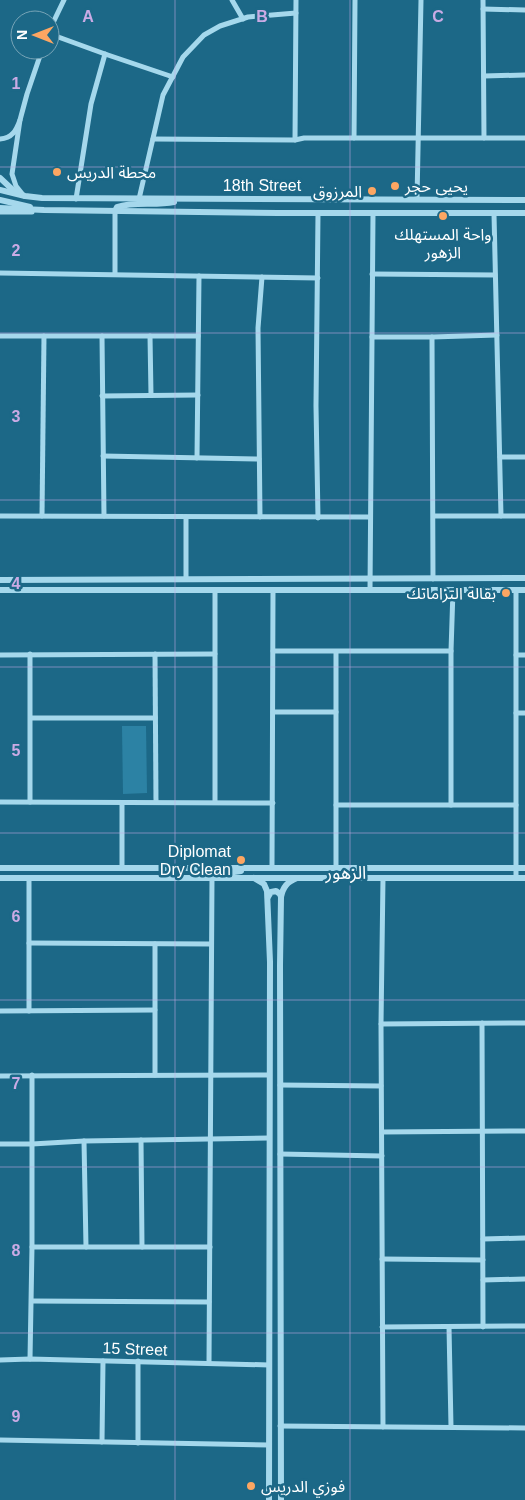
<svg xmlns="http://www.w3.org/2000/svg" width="525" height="1500" font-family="Arial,'Noto Sans Arabic',sans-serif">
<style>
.green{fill:#2c82a4}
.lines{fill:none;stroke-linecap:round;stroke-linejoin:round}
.minor{stroke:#a5d8ec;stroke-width:5}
.tertiary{stroke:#a5d8ec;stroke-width:6}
.grid{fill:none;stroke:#caabe5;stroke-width:1;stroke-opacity:0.55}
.poi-dot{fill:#fca662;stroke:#1c6887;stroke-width:2}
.labels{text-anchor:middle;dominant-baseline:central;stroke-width:5;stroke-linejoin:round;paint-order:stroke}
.poi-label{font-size:16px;fill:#fff;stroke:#1c6887;text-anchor:start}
.street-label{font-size:16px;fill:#fff;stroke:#1c6887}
.neighbourhood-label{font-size:18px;fill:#fff;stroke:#1c6887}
.grid-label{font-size:16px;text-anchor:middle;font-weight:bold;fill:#caabe5;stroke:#1c6887;stroke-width:5;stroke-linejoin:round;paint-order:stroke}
</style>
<rect width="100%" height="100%" fill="#1c6887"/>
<path class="green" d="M122,726H146L147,793L123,794Z"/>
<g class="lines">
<g class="minor">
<path d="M232,0L243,19"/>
<path d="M483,0L484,138"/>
<path d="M483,9L525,10"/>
<path d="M50,29L64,0"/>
<path d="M50,34L105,54L173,77"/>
<path d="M484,76L525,75"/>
<path d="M20,120L27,94L42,50"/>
<path d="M354,138L355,0"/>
<path d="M0,139C12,138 16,131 20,120L12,174L16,186L24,196"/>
<path d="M153,139L295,140L304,138H525"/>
<path d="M295,140L296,0"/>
<path d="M76,199L91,104L105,54"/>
<path d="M139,199L163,95L183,57L204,35L220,26L248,17L296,13"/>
<path d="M417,199L421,0"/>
<path d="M115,211V274"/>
<path d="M0,212H32"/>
<path d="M494,214L501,516"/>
<path d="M0,273L318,278"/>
<path d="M372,274L495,275"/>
<path d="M0,336H198"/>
<path d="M102,336L104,516"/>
<path d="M150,336L151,395"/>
<path d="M372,337H432L433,579"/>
<path d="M432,337L497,335"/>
<path d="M102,396L198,395"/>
<path d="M103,456L259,459"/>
<path d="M500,457H525"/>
<path d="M197,458L199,276"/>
<path d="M0,516L370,517"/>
<path d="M42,516L44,336"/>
<path d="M434,516H525"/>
<path d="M186,517V579"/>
<path d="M260,517L258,328L262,277"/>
<path d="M318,518L316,406L318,214"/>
<path d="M215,590V802"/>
<path d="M370,590L373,214"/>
<path d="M516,590V878"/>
<path d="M273,651H451"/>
<path d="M30,654V802"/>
<path d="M155,654L156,802"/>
<path d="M0,655L215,654"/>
<path d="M516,655H525"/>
<path d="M273,712H336"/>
<path d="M516,713H525"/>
<path d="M31,718H155"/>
<path d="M0,802L273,803"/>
<path d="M122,803V868"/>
<path d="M336,805H516"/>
<path d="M451,805V651L453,590"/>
<path d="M272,868L273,590"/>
<path d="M336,868V652"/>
<path d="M383,878L381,1024L383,1427"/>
<path d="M29,943L211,944"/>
<path d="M155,944V1075"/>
<path d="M0,1011L155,1010"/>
<path d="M29,1011V878"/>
<path d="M482,1023L483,1327"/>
<path d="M381,1024L525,1023"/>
<path d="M0,1076L269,1075"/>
<path d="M280,1085L381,1086"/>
<path d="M382,1132L525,1131"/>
<path d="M141,1140L142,1247"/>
<path d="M84,1141L86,1247"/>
<path d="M0,1144H32L84,1141L269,1138"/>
<path d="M280,1154L382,1156"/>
<path d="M483,1239L525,1238"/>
<path d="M32,1247H210"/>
<path d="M382,1259L483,1260"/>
<path d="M483,1280L525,1279"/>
<path d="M32,1301L209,1302"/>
<path d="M382,1327L525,1326"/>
<path d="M449,1327L451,1427"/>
<path d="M30,1359L32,1247V1075"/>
<path d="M0,1360L30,1359L269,1365"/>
<path d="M138,1361V1443"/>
<path d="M209,1363L212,878"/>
<path d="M280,1426L525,1428"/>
<path d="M0,1440L269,1445"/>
<path d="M102,1442L103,1361"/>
</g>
<g class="tertiary">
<path d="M0,178L15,192"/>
<path d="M0,190L25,196L42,198L525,200"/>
<path d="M0,200L30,207"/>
<path d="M0,208L44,210L278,213H525"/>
<path d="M115,211L117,207C135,201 155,206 174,202"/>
<path d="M0,580L525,578"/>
<path d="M0,590H525"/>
<path d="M0,868H525"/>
<path d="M0,878H525"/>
<path d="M212,878L213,874L215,873L234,872L241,871"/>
<path d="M254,878L264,884L267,891L270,962L269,1500"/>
<path d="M268,897L271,892L276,891L280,894L281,897"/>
<path d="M281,1500L280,965L281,897C283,887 287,882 297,878"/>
</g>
</g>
<path class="grid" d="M175,0V1500M350,0V1500M0,167H525M0,333H525M0,500H525M0,667H525M0,833H525M0,1000H525M0,1167H525M0,1333H525"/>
<g class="poi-dot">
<circle cx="57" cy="172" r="5"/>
<circle cx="395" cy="186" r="5"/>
<circle cx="372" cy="191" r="5"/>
<circle cx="443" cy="216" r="5"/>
<circle cx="506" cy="593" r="5"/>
<circle cx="241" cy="860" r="5"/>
<circle cx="251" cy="1486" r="5"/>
</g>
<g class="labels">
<g class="poi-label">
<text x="67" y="172">محطة الدريس</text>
<text x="405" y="186">يحيى حجر</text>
<text x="362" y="191" text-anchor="end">المرزوق</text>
<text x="443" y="234" text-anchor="middle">واحة المستهلك<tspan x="443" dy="18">الزهور</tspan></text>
<text x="496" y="593" text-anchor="end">بقالة التزاماتك</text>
<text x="231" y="851" text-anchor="end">Diplomat<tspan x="231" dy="18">Dry Clean</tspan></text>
<text x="261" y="1486">فوزي الدريس</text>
</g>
<g class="street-label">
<text x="262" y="185">18th Street</text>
<text transform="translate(135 1349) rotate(2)">15 Street</text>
</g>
<g class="neighbourhood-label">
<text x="346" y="873">الزهور</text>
</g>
</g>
<g class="grid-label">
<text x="88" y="22">A</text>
<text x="262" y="22">B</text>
<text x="438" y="22">C</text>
<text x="16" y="89">1</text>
<text x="16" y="256">2</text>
<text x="16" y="422">3</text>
<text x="16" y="589">4</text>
<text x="16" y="756">5</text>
<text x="16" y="922">6</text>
<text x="16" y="1089">7</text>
<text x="16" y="1256">8</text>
<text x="16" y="1422">9</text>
</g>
<g transform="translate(35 35) rotate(270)"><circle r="24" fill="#1c6887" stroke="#77a4b7"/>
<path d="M0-4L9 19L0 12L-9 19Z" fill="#fca662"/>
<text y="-8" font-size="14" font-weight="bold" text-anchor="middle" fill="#ffffff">N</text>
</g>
</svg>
